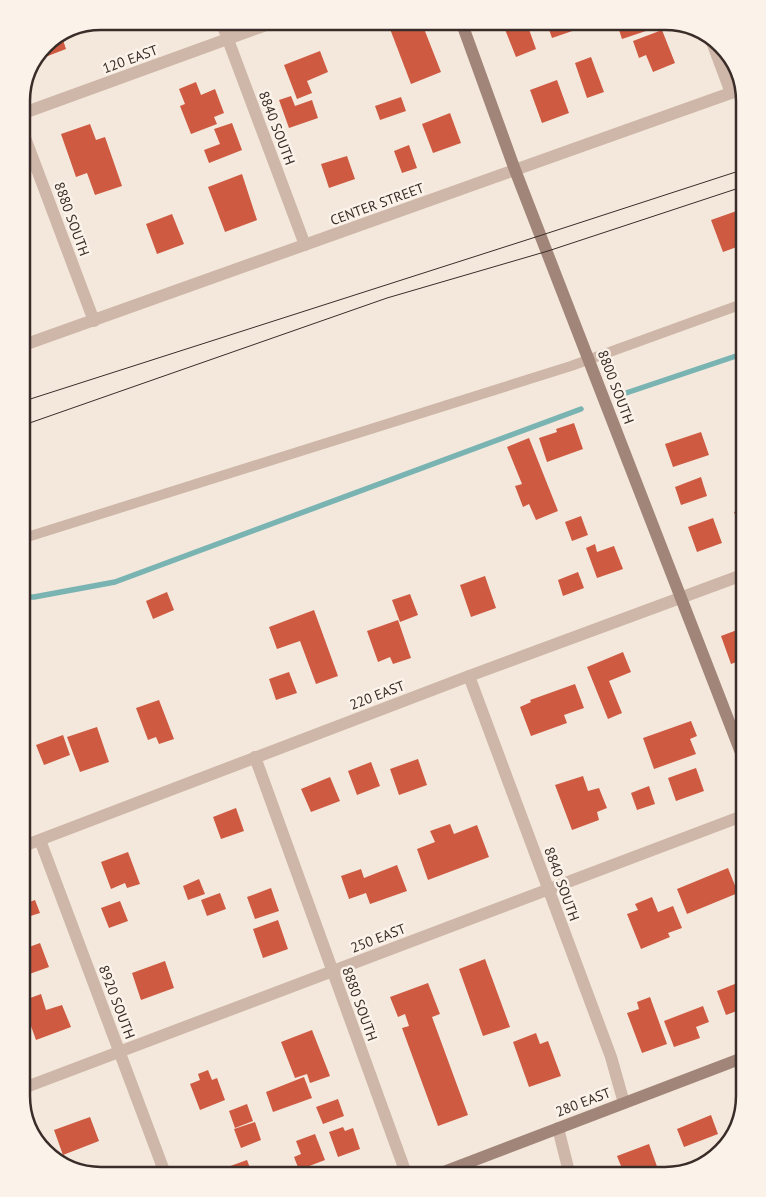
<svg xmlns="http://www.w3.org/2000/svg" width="766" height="1197" font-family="'PT Sans',sans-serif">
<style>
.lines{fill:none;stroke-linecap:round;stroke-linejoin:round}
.stream{stroke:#7ab4b2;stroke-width:5.5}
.building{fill:#ce5a41}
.lane{stroke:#ceb7a8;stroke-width:10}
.street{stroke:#ceb7a8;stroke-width:12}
.secondary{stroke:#a28579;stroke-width:12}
.tram{stroke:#3a2d29;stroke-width:1}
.labels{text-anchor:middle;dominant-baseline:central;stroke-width:5;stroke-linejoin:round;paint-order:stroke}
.street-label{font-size:14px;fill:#3a2d29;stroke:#fbf2ea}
.rim{fill:none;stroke:#3a2d29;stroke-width:2.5}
</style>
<rect width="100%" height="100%" fill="#f4e8dd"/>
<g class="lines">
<g class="stream">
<path d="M626,393L745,353"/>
<path d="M21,597H34L115,582L581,409"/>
</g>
</g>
<g class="building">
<path d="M387,21H421L441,72L411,84Z"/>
<path d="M507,21H526L536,49L516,57L502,22Z"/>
<path d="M546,21H582L584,27L552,38Z"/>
<path d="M616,21H650L652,29L622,39Z"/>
<path d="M662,30L675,63L653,72L646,55L639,58L633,41Z"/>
<path d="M62,37L66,49L40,59L45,44Z"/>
<path d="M320,51L328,72L307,81L312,93L297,99L284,65Z"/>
<path d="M591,57L604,92L587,98L575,63Z"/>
<path d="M557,80L569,113L542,123L530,90Z"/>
<path d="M196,82L201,95L215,89L224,113L214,117L217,124L191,134L180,106L185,104L179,89Z"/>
<path d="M291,96L295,106L312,100L318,118L289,128L279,100Z"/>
<path d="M401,97L406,111L380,120L375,106Z"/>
<path d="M450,113L461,143L433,153L422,124Z"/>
<path d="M232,123L242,150L209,163L204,150L220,144L214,129Z"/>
<path d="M90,124L96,140L105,137L122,186L95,195L87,173L76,177L61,134Z"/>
<path d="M409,145L417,168L402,173L394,151Z"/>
<path d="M347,156L355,179L329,188L321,164Z"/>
<path d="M242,174L257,220L225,232L208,187Z"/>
<path d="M745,208V244L723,252L711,220Z"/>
<path d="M172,214L184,244L157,254L146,224Z"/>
<path d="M745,417V450H744L735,420Z"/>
<path d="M574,423L583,449L547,462L539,438L557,432L556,429Z"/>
<path d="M701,432L709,455L673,467L665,444Z"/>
<path d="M529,438L558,511L536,520L529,504L523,507L515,486L522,484L507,447Z"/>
<path d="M701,477L707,496L681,505L675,487Z"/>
<path d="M745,508V536H743L734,512Z"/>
<path d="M581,516L588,535L572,541L565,522Z"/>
<path d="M713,518L722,543L697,552L688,527Z"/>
<path d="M595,544L597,552L614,546L623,569L597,578L586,548Z"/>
<path d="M578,572L584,588L563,596L558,580Z"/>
<path d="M485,576L496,608L471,617L460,585Z"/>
<path d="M167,592L174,610L153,619L146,601Z"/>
<path d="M410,594L418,615L400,622L392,600Z"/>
<path d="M314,610L338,676L316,684L300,641L277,649L269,627Z"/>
<path d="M398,620L411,658L393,664L390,657L378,662L367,631Z"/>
<path d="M745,627V659L731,664L721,636Z"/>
<path d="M623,652L631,672L609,681L622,713L608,719L587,667Z"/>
<path d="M289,672L297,693L276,700L269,679Z"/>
<path d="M575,684L584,708L564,715L567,723L531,736L520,707L531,702L530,700Z"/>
<path d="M159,700L174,739L159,744L156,737L148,740L136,708Z"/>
<path d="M691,721L697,736L690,739L696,754L654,769L643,738Z"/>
<path d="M97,727L109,762L80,772L67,737Z"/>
<path d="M63,735L70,755L44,765L36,745Z"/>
<path d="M418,759L427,785L399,795L390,769Z"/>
<path d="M371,762L380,786L357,795L348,771Z"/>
<path d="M696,768L704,791L676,801L668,778Z"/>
<path d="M583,776L588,791L599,788L607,808L597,812L599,820L572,830L555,785Z"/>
<path d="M330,777L340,801L311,812L301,789Z"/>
<path d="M649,786L655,804L637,810L631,793Z"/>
<path d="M236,808L244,831L221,839L213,817Z"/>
<path d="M450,824L454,834L477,825L489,857L428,880L417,849L435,842L430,831Z"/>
<path d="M128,852L140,884L127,888L125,883L111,889L101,862Z"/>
<path d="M397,865L407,891L370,904L366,893L349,899L341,876L361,869L364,878Z"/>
<path d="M728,868L738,893L687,914L677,889Z"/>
<path d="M199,879L205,894L188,900L183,886Z"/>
<path d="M271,888L279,911L255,919L247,897Z"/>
<path d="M220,893L226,909L207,916L201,900Z"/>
<path d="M21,896L24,904L35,900L40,913L21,919Z"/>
<path d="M652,897L658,912L673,906L682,928L668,933L670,937L641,949L627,914L638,910L635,904Z"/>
<path d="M120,901L128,921L109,928L101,908Z"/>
<path d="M278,920L288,949L263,958L253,929Z"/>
<path d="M40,943L49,967L21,977V950Z"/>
<path d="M485,959L510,1027L483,1036L459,969Z"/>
<path d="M165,961L174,988L141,1000L132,973Z"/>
<path d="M745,980V1008L726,1015L717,991Z"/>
<path d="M428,983L440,1014L432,1017L468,1115L438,1126L402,1028L409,1026L405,1014L398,1017L390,997Z"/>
<path d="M41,994L46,1010L62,1005L71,1027L36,1040L22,1001Z"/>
<path d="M650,997L667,1044L642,1053L627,1013L639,1009L637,1002Z"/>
<path d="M703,1006L709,1022L696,1027L700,1038L674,1047L664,1021Z"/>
<path d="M21,1018L31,1044L21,1048Z"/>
<path d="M312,1030L330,1076L310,1083L307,1074L295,1078L281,1042Z"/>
<path d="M536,1033L540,1044L548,1041L561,1076L529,1087L513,1042Z"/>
<path d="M208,1070L212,1080L217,1078L225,1100L200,1110L190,1084L200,1080L198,1074Z"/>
<path d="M304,1077L312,1098L273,1112L266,1092Z"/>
<path d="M338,1099L344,1116L323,1124L316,1107Z"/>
<path d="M247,1104L253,1121L235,1128L229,1111Z"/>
<path d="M711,1115L718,1134L684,1147L677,1129Z"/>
<path d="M90,1117L99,1141L63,1155L54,1130Z"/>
<path d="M255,1122L261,1140L241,1148L234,1129Z"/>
<path d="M343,1127L345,1131L353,1128L360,1149L338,1157L329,1132Z"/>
<path d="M315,1134L325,1160L299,1170L294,1157L301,1154L296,1141Z"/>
<path d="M649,1144L659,1172L648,1176H625L617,1156Z"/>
<path d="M247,1160L253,1176H224L222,1169Z"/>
</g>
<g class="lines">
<path class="lane" d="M21,539L571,366L745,303"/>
<g class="street">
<path d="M221,21L305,245"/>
<path d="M709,34L731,93"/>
<path d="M21,114L277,21"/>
<path d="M21,127L94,321"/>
<path d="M21,346L742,89"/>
<path d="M469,676L611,1057L624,1103"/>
<path d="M255,757L407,1176"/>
<path d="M40,840L166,1176"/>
<path d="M21,847L469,676L745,574"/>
<path d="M21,1089L745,815"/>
<path d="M558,1128L570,1176"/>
</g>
<g class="secondary">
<path d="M461,21L515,170L745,763"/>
<path d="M433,1176L745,1057"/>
</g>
<g class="tram">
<path d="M21,402L542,235L745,169"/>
<path d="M21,426L387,298L548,251L745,186"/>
</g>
</g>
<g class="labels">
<g class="street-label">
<text transform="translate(130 59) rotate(-20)">120 EAST</text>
<text transform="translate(277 128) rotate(69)">8840 SOUTH</text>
<text transform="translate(377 204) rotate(-20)">CENTER STREET</text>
<text transform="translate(72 219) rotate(70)">8880 SOUTH</text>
<text transform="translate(616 387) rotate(69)">8800 SOUTH</text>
<text transform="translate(377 695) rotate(-21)">220 EAST</text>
<text transform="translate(562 884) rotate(70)">8840 SOUTH</text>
<text transform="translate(378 938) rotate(-21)">250 EAST</text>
<text transform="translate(117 1002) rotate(69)">8920 SOUTH</text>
<text transform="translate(360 1004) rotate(70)">8880 SOUTH</text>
<text transform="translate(583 1102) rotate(-21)">280 EAST</text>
</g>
</g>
<path d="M0 0H766V1197H0ZM101 30H665A71 71 0 0 1 736 101V1096A71 71 0 0 1 665 1167H101A71 71 0 0 1 30 1096V101A71 71 0 0 1 101 30Z" fill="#fbf2ea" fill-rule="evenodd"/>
<path class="rim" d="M101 30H665A71 71 0 0 1 736 101V1096A71 71 0 0 1 665 1167H101A71 71 0 0 1 30 1096V101A71 71 0 0 1 101 30Z"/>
</svg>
